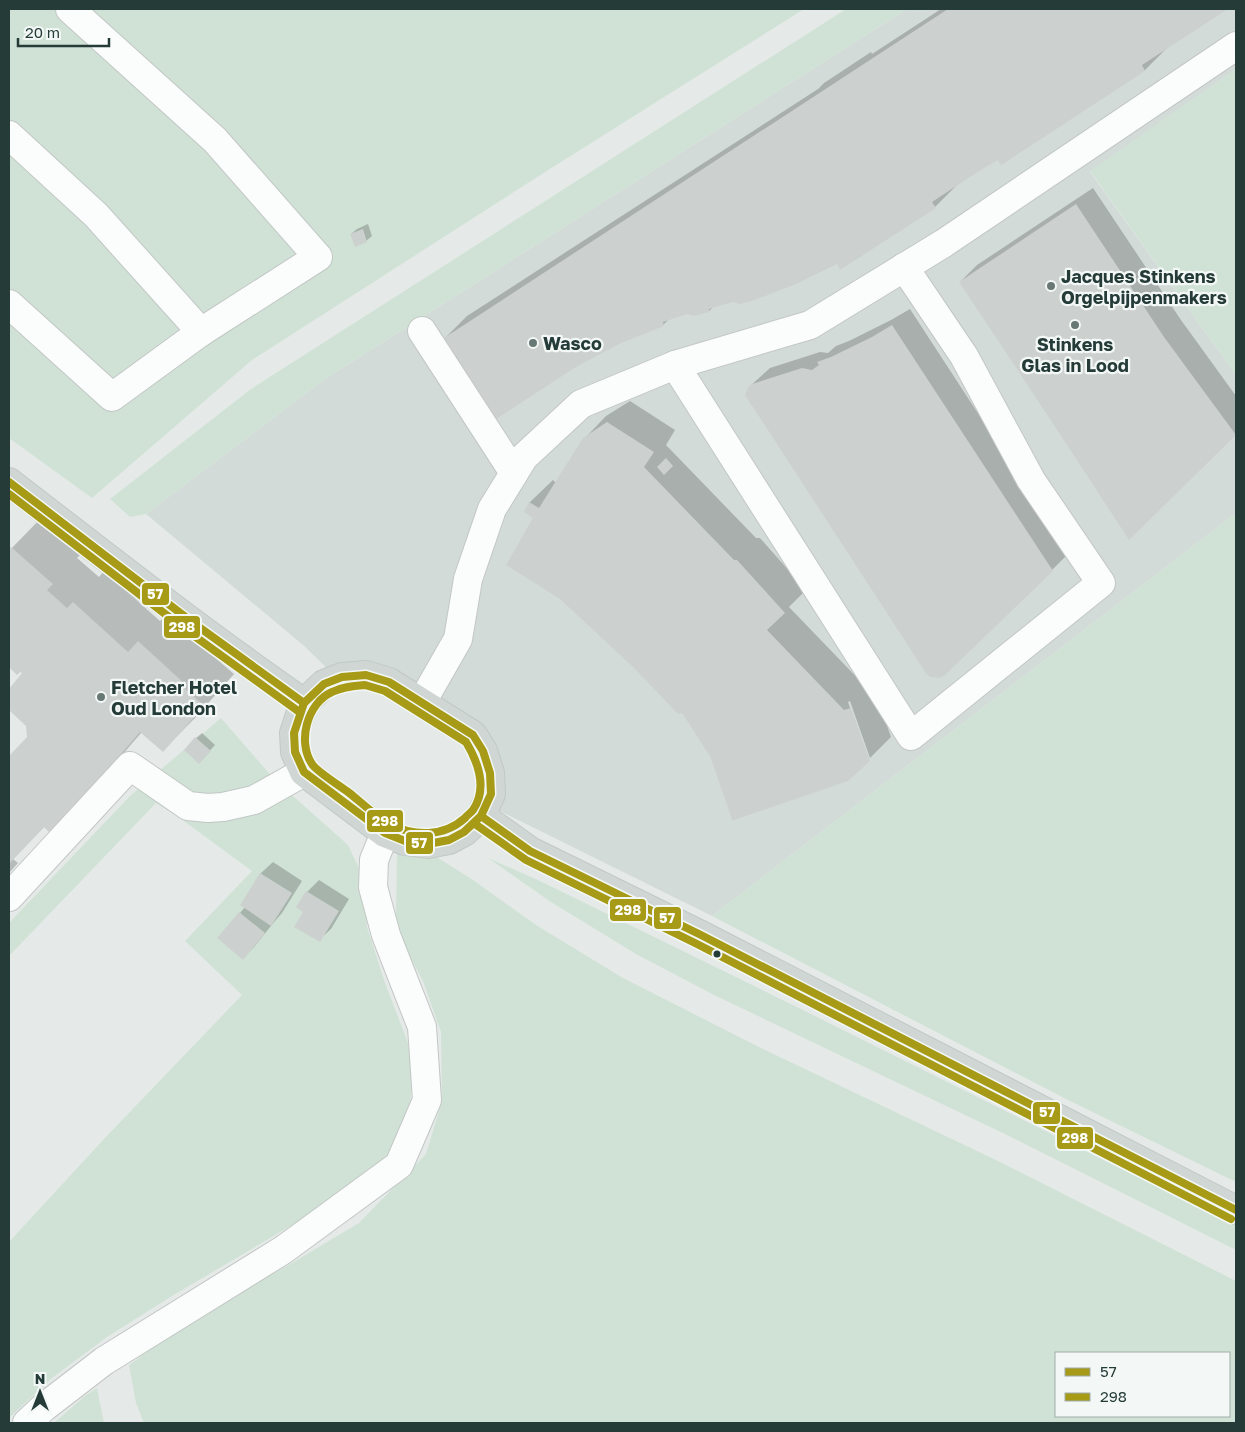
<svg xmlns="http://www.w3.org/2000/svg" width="1245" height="1432" font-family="'Golos Text',sans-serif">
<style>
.built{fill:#d3dbd8}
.green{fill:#d0e2d6;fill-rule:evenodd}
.shadow{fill:#0003}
.building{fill:#ccd1cf}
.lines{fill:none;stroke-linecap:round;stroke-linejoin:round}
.minor-casing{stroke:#c2c7c5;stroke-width:30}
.major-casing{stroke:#c1c9c7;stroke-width:30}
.minor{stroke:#fbfcfc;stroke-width:28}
.major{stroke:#cfd6d4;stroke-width:28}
.bus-1-casing{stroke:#f3f8f6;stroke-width:11}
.bus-2-casing{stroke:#f3f8f6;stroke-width:11}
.bus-1{stroke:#a69a16;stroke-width:8}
.bus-2{stroke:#a69a16;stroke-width:8}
.poi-dot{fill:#687875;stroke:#f3f8f6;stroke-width:2}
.bus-dot{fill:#243b37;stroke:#f3f8f6;stroke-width:2}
.labels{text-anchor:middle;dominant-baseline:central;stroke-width:4.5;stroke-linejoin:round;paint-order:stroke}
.poi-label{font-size:18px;font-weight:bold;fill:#243b37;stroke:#f3f8f6;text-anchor:start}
.line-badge{stroke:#f3f8f6;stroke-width:2}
.badge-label{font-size:14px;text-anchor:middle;font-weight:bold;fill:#fff}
</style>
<rect width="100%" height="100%" fill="#e5eae8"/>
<path class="built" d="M907,9H1236V69L1090,172L1236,375V513L712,916L500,811L501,792L476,726L331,672L303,645L146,514L325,379Z"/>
<g class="green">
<path d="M9,9H804L553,167L252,360L92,498L9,438Z"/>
<path d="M846,9H907L325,379L146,514L130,517L110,499L251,389Z"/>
<path d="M1236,69V375L1090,171Z"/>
<path d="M1236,513V1182L1068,1100L712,916Z"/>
<path d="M221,718L274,779L348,845L364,879L367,927L385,983L408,1043L413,1070L409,1116L386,1156L316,1211L172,1296L107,1337L52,1378L9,1418V1242L103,1140L242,995L185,941L252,871L177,816L156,803L9,956V923L130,796Z"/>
<path d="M424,849L473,880L536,925L623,978L759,1047L996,1160L1236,1281V1423H144L136,1403L129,1365L188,1321L292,1263L359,1223L426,1154L442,1101L441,1032L423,981L407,951L396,918L397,853ZM1056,1353H1229V1416H1056Z"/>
<path d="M488,858L540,881L803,1010L1236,1226V1250L1009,1136L712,994L636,954L551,902Z"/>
<path d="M97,1388L104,1423H54L85,1396Z"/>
</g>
<g class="shadow">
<path d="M941,9H1226L1167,48L1145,70L1002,164L998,158L958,184L935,207L837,263L713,307L709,311L687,313L669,319L663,325L445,338L467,316L818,89L824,83L871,52L872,54Z"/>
<path d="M1093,188L1181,320L1236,396V434L1129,538L960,282L977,265Z"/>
<path d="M368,224L372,236L366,241L351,234L357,229Z"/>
<path d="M910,309L1069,553L1052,570L749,387L770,368L820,352L828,353L836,346L849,341L891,320Z"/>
<path d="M630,401L675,430L666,445L756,538H760L806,590L789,607L867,688L873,686L891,737L870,758L850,701L848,702L868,760L711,756L682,711L535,517L525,511L530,502L553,480L556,483L584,439L606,416Z"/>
<path d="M43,516L83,552L77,558L99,577L104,571L160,621L170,611L215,652L212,655L234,674L194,719L163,750L142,732L82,801L45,826L13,859L18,863L9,873V758L28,737V726L9,708V691L24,673L20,670L17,673L9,666V551Z"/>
<path d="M202,733L215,745L204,757L196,738Z"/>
<path d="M273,862L302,881L282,913L275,921L254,947L243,958L240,913L245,907L242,905L261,873Z"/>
<path d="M319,880L349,899L331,929L319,940L305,912L298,907L307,892Z"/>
</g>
<g class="building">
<path d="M948,9H1228L1142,65L1145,71L1001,165L998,160L979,171L932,202L936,208L840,270L837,264L796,284L752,301L740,304L733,302L709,309V312L694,316L687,314L663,322L664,326L619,344L576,367L496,419L444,338Z"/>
<path d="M1076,204L1164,337L1236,435L1129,540L1047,414L959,282Z"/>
<path d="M363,229L367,242L355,247L350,234Z"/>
<path d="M892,325L1053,571L945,675L940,678L930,677L926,673L745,395L748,387L752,384L802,368L812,370L819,365L817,362L831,357L872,337Z"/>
<path d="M607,422L654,452L644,467L734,560H737L785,613L767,630L844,710L851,708L870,761L848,781L731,821L732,819L710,756L682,713L678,714L634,668L560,599L506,565L533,518L524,512L529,502L539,508L583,438Z"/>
<path d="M666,458L673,466L664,475L657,467Z"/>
<path d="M11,547L53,584L47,590L67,608L73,602L128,652L138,641L185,684L182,686L204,706L163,752L140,732L51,834L44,827L9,864V756L27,737L26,726L9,710V689L22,673L20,672L17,675L9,667V549Z"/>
<path d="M195,737L211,751L199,764L184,750Z"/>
<path d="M260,873L292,893L271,926L240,905Z"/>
<path d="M306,891L339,911L320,942L294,927L303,912L296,907Z"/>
<path d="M239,912L265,933L243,960L217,938Z"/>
</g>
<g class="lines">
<defs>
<g id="minor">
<path d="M9,135L96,215L201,332"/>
<path d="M9,304L112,397L201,332L318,257L215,140L70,9"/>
<path d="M422,331L514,473"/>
<path d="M675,365L911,736L1101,583L1031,480L964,356L904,267"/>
<path d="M422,702L458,639L468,579L492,509L524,457L581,404L675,365L810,325L944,243L1236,46"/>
<path d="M9,897L130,766L188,806L208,808L223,807L254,800L304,772"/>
<path d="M27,1423L43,1408L104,1361L283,1250L399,1165L427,1100L422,1027L386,935L373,887L374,860L385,833"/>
</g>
<g id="major">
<path d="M9,482C106,557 203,633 304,703"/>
<path d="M366,675L389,682L473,735L483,751L490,773L491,794L481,816L464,832L449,840L428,844L405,841L385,833L304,772L295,752L294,733L304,703L324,684L342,677Z"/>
<path d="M481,816L530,851L701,935L1236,1210"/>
</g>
</defs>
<use href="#minor" class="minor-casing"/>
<use href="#major" class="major-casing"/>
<use href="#minor" class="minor"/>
<use href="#major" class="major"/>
<defs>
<g id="bus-1">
<path d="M9,482L192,622L304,703"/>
<path d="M366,675L389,682L473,735L483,751L490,773L491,794L481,816L464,832L449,840L428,844L405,841L385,833L304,772L295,752L294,733L304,703L324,684L342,677Z"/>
<path d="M481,816L530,851L701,935L1236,1210"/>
</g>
<g id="bus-2">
<path d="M9,494L186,630L298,711"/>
<path d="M365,685L385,691L466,742C478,762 488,788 473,810C471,813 467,815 465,818C444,837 414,837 390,824C376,817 361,802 348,792C340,786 316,771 312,764C297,742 307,703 332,692C342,687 353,686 365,685Z"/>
<path d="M475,824L526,860L697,944L1231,1219"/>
</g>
</defs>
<use href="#bus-1" class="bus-1-casing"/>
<use href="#bus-2" class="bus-2-casing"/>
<use href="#bus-1" class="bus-1"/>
<use href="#bus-2" class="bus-2"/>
</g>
<g class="poi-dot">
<circle cx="1051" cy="286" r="5"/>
<circle cx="1075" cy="325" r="5"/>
<circle cx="533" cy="343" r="5"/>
<circle cx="101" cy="697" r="5"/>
</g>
<circle class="bus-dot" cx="717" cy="954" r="4.5"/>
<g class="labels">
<g class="poi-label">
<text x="1061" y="276">Jacques Stinkens<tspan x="1061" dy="21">Orgelpijpenmakers</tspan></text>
<text x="543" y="343">Wasco</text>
<text x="1075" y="344" text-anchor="middle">Stinkens<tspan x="1075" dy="21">Glas in Lood</tspan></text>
<text x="111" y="687">Fletcher Hotel<tspan x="111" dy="21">Oud London</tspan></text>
</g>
</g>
<g class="line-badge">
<rect x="141" y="582" width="29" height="24" rx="5" fill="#a69a16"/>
<rect x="163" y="615" width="38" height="24" rx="5" fill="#a69a16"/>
<rect x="366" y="809" width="38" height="24" rx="5" fill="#a69a16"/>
<rect x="405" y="831" width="29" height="24" rx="5" fill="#a69a16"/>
<rect x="609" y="898" width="38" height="24" rx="5" fill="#a69a16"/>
<rect x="653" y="906" width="29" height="24" rx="5" fill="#a69a16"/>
<rect x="1032" y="1101" width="29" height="24" rx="5" fill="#a69a16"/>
<rect x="1056" y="1126" width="38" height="24" rx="5" fill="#a69a16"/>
</g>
<g class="badge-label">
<text x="155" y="599">57</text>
<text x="182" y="632">298</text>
<text x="385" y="826">298</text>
<text x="419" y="848">57</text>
<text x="628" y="915">298</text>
<text x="667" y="923">57</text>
<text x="1047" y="1117">57</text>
<text x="1075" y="1143">298</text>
</g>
<rect width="1245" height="1432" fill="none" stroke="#243b37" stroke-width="20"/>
<rect x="1055" y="1352" width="175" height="65" fill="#f3f8f6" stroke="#a0acaa"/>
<rect x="1065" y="1368" width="25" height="8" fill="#a69a16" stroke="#a0acaa"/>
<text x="1100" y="1377" font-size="15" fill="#243b37">57</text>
<rect x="1065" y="1393" width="25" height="8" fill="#a69a16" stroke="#a0acaa"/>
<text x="1100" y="1402" font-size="15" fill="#243b37">298</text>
<g transform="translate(40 1392)" stroke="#f3f8f6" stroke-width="4" paint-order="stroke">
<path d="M0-4L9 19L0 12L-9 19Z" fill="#243b37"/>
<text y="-8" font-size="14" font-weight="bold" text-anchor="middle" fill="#243b37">N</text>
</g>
<path d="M18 38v8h91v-8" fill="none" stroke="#243b37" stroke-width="2.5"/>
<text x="25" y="38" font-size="15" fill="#243b37" stroke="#f3f8f6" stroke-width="4" paint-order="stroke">20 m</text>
</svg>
